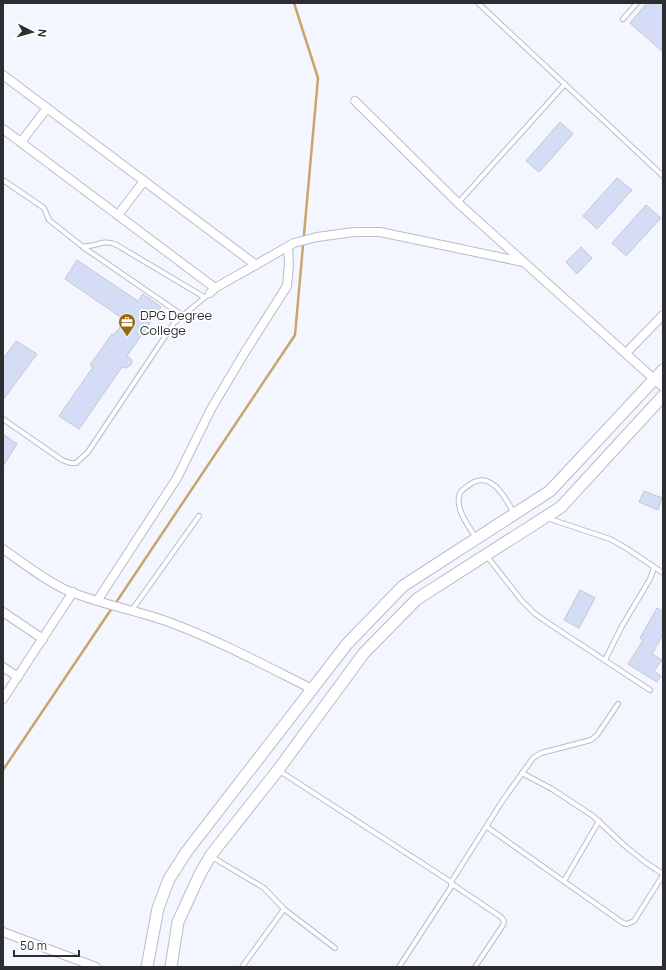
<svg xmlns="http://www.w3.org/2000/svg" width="666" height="970" font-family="Manrope,sans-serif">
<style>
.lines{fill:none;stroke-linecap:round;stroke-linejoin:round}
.stream{stroke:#caa46d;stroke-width:2.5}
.building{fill:#d4ddf5;stroke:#c3c7d0}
.lane-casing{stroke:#b9bdc6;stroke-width:6}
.street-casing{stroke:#b9bdc6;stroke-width:10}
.secondary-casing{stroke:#b9bdc6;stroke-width:13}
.lane{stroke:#fff;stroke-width:4}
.street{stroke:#fff;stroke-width:8}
.secondary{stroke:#fff;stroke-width:11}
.labels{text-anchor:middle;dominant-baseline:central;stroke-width:3.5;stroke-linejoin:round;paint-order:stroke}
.poi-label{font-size:13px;fill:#2c2e31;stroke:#fff;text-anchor:start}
</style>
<rect width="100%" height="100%" fill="#f3f6fe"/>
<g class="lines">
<g class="stream">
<path d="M115,604L295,335L318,78L294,3"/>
<path d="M3,770L112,608"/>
</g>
</g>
<g class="building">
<path d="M647,3H663V52L630,23Z"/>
<path d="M560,122L573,134L539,172L526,161Z"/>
<path d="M617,178L632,190L597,229L583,216Z"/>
<path d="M646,205L661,218L626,256L612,243Z"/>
<path d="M581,247L592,258L577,274L566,262Z"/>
<path d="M77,260L138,301L143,294L161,307L127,356L131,359L132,362L131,365L126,368L122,367L79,429L59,416L93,367L90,365L112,334L114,335L125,320L65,279Z"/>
<path d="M16,341L37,354L3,400V359Z"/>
<path d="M3,434L17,444L3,466Z"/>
<path d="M644,491L662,498L658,510L639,502Z"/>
<path d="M580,590L595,598L579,628L564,620Z"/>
<path d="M657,608L663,611V634L652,654L662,660L654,671L661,676L657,682L628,664L643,640L640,638Z"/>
</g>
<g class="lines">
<defs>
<g id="lane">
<path d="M478,3L663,176"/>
<path d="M623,19L637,3"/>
<path d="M3,180L44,208L49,220L82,246C96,248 100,239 115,244L204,297"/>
<path d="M458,203L565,84"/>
<path d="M83,247L182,315"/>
<path d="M3,419L62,460L70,463H76L88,452L174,323L210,293"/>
<path d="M547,518L610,539L626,548L663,573"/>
<path d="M476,538C469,526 454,509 460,493C462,489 468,486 472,483C477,480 484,479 489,482C500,487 508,503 514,513"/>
<path d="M486,555L522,601L534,613L551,625L650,690"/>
<path d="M132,610L199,516"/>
<path d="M605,660L622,626L650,579L654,568"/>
<path d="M278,770L451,882V887L399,967"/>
<path d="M522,773L552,789L593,816L625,846L645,862L663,874"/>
<path d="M487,827L623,923L627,924L634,921L663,875"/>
<path d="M212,857L264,888L284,909L335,948"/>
<path d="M564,881L599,821"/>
<path d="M451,882L503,800L533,758L541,753L591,740L597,735L618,704"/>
<path d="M452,884L501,917L504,921L503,925L475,967"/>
<path d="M242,967L284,909"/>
</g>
<g id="street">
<path d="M3,75L256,265"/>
<path d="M355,101L458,203L663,387"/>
<path d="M3,129L215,288"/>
<path d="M21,142L47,108"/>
<path d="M118,215L144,181"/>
<path d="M210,293L215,288L294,243L317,237L354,232H380L523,262"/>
<path d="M626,353L663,315"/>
<path d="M3,549C23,563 43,579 64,589C97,604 133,609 166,621C216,639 264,665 312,689"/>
<path d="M97,601L177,478L211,409L245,352L287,286L289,265L288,247"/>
<path d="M3,612L43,639"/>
<path d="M3,667L18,677"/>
<path d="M3,699L73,592"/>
<path d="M3,932L96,967"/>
</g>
<g id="secondary">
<path d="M147,967L158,908L169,879L187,851L347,644L403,586L550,491L663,370"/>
<path d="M171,967L178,922L200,874L211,855L278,770L364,653L417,599L561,507L663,396"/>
</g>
</defs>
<use href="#lane" class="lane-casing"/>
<use href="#street" class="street-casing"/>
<use href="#secondary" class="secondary-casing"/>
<use href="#lane" class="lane"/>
<use href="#street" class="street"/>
<use href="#secondary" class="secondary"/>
</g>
<defs>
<symbol id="office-pin" viewBox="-11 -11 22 30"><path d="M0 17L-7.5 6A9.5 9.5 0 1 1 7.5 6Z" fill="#956715" stroke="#fff"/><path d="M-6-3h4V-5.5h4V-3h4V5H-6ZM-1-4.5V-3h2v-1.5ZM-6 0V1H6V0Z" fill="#fff"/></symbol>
</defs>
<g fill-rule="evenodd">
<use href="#office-pin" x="117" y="312" width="20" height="27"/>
</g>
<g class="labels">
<g class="poi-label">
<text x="140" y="315">DPG Degree<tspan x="140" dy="15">College</tspan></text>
</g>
</g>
<rect width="666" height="970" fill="none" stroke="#2c2e31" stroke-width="8"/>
<g transform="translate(32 32) rotate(96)" stroke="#ffffff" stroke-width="3" paint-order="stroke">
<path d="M0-3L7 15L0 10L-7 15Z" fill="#2c2e31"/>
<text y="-6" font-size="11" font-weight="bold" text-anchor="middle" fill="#2c2e31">N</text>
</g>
<path d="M14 950v6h65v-6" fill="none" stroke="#2c2e31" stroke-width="2"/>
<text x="20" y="950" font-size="12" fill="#2c2e31" stroke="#ffffff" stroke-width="3" paint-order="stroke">50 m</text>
</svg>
